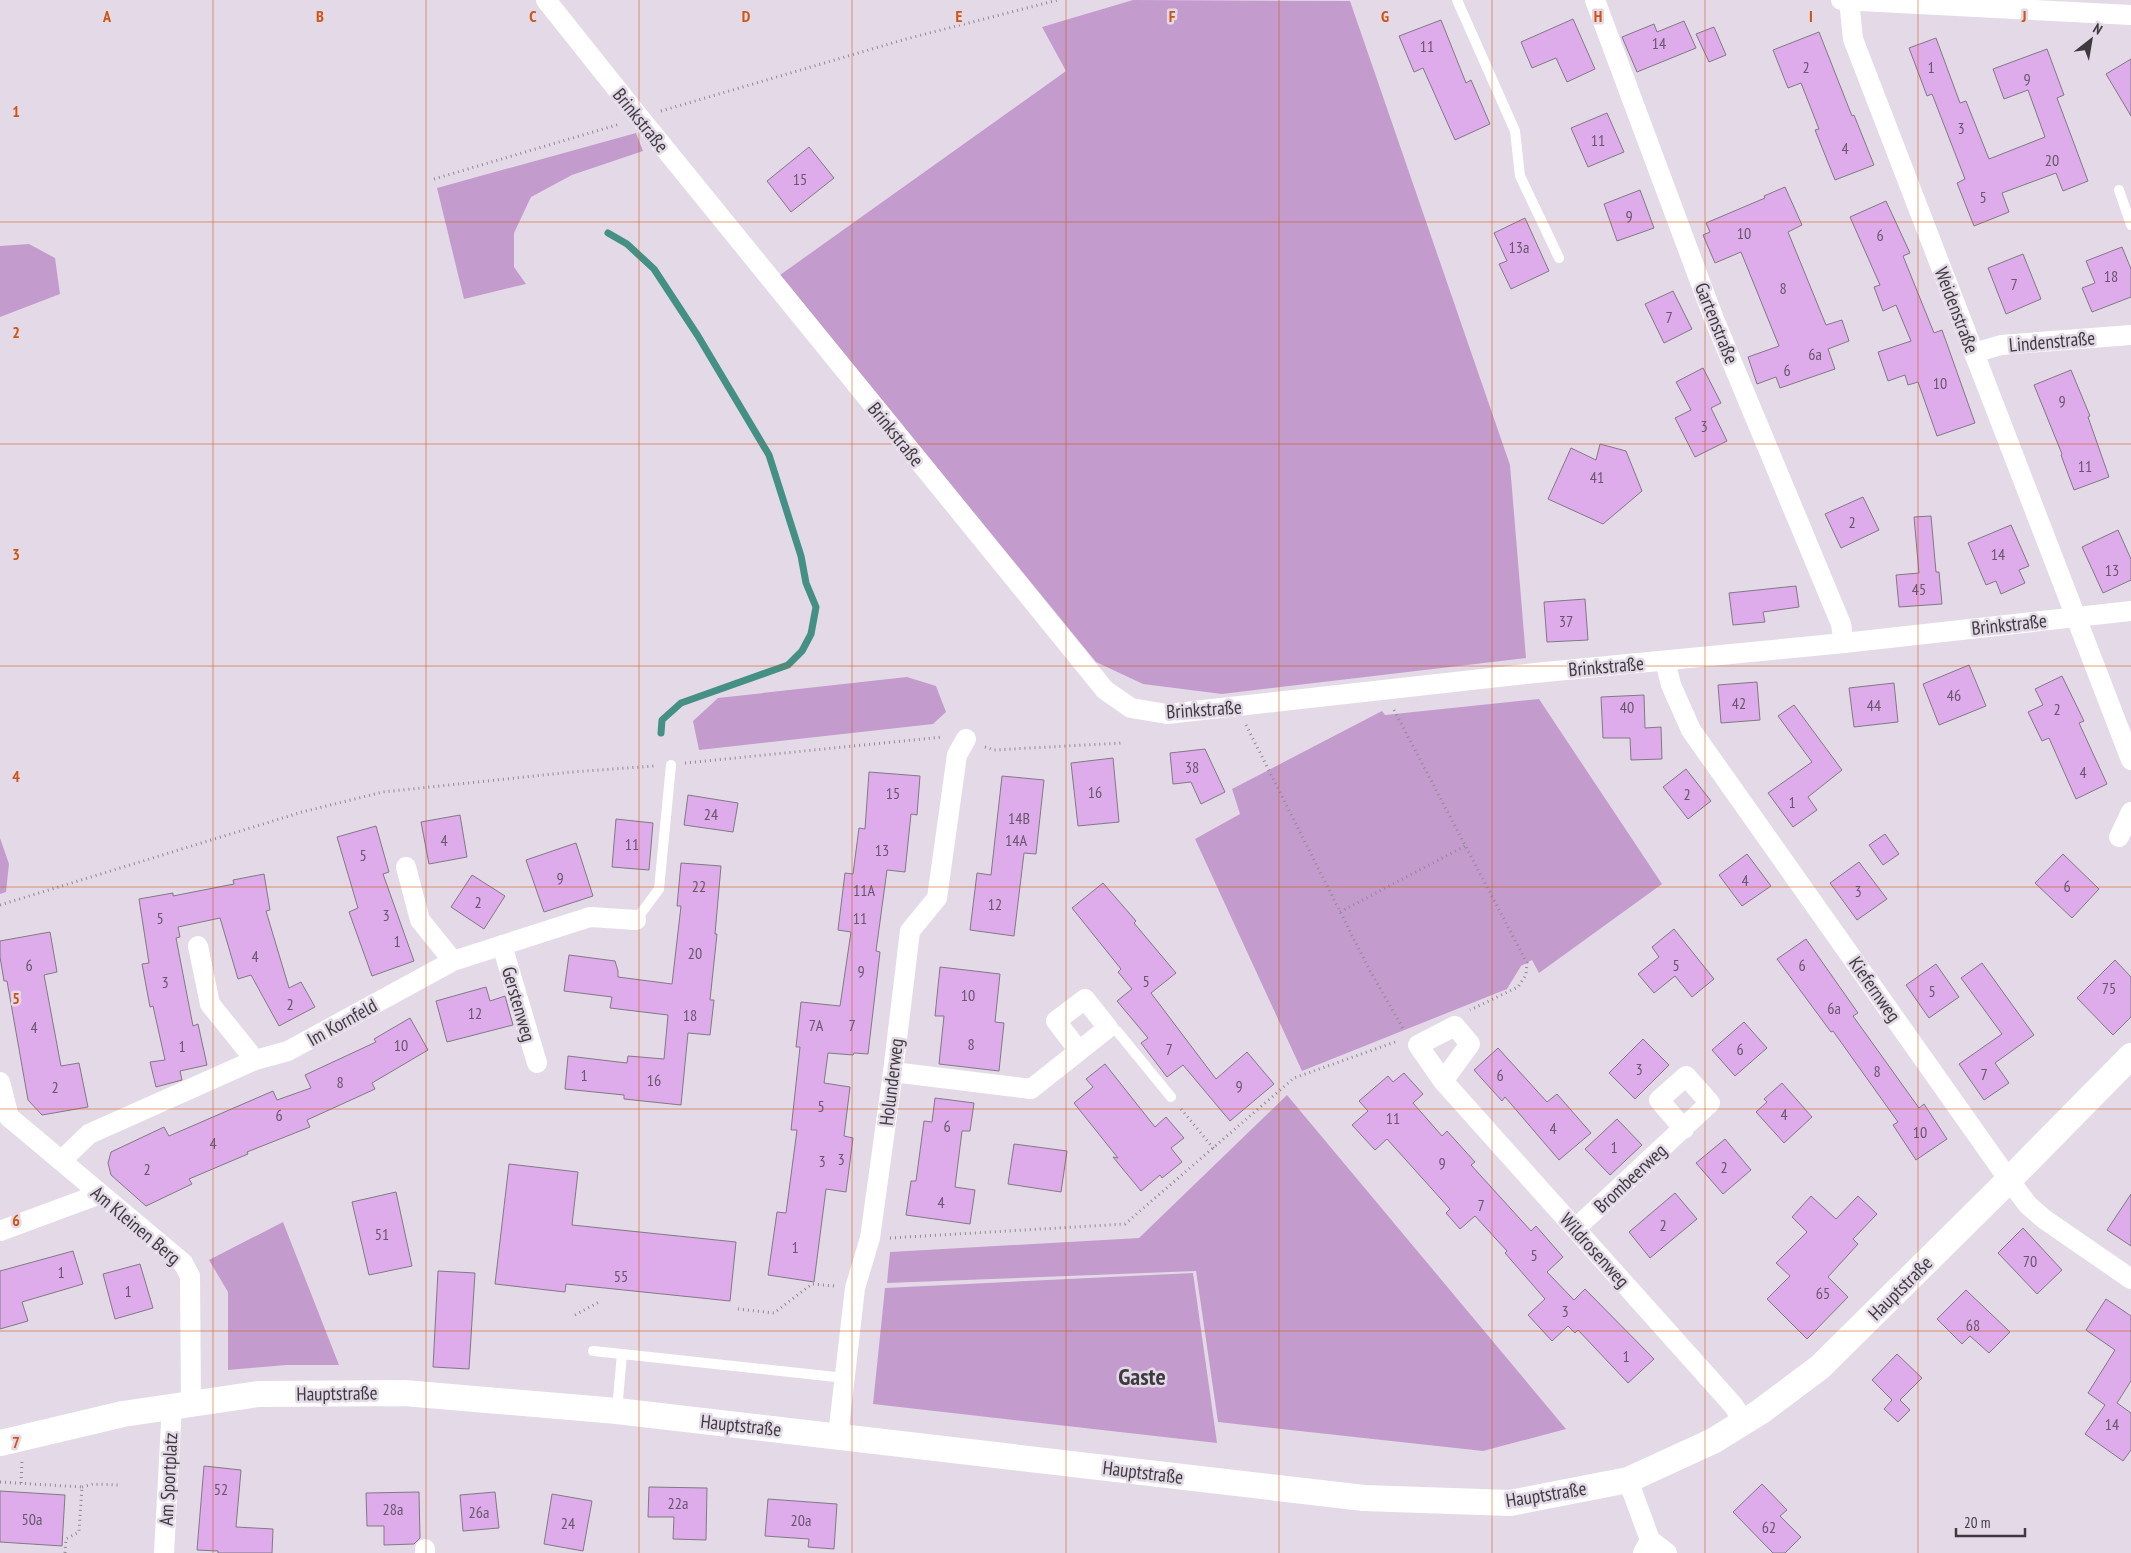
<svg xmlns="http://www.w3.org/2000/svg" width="2131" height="1553" font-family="'PT Sans Narrow',sans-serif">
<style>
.green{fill:#c39ccd}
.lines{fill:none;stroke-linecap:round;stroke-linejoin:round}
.stream{stroke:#449085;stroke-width:7}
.building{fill:#deabeb;stroke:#817984}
.path{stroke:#918a93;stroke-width:3;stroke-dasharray:1 4;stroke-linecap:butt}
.service{stroke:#fff;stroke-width:10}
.minor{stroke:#fff;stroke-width:20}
.tertiary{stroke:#fff;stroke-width:26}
.grid{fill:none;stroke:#ce5414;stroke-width:1;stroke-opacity:0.55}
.labels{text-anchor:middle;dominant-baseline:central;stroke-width:5;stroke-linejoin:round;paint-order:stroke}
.number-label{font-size:16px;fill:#66576b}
.street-label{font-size:19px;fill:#3e3b40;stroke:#e4dae7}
.district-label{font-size:24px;font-weight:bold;fill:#3e3b40;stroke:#e4dae7}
.grid-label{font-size:16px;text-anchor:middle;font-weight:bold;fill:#ce5414;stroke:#e4dae7;stroke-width:5;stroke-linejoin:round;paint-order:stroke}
</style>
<rect width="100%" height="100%" fill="#e4dae7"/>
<g class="green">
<path d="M1133,0L1350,1L1510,465L1526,658L1222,694L1143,684L1096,662L780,275L1066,71L1042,27Z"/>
<path d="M636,133L643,151L572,175L531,197L514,233V267L526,284L464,299L437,188Z"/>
<path d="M29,244L55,258L60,294L0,317V246Z"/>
<path d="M907,677L936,686L946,712L933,724L699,750L693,721L718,698Z"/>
<path d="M1539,699L1662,884L1539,973L1532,960L1521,966L1507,989L1302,1071L1195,839L1240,814L1232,789L1382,711L1385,715Z"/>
<path d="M0,838L9,864L6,892L0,894Z"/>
<path d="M1287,1095L1566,1429L1483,1451L1218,1422L1196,1271L887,1283L890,1252L1139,1238Z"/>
<path d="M283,1222L339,1365H286L228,1370V1292L209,1260Z"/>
<path d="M1193,1273L1217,1443L873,1404L885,1288Z"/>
</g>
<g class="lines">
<path class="stream" d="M608,233L627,244L654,269L698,336L769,455L801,556L806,583L816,607L811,634L802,651L788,665L681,703L662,720L661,733"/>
</g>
<g class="building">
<path d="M1573,19L1595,69L1567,82L1556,58L1532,68L1521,42Z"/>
<path d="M1441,20L1466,83L1471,80L1490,124L1455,140L1423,68L1414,72L1399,36Z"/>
<path d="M1684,21L1696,48L1637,72L1622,37L1654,24L1657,32Z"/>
<path d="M1714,27L1726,55L1709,62L1696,34Z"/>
<path d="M1819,32L1852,116L1854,115L1874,165L1835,180L1815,130L1819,129L1801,83L1788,88L1773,50Z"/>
<path d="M1936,38L1960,103L1966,101L1989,159L2045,137L2028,90L2004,99L1993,69L2047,49L2064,95L2057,98L2088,181L2063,191L2056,173L2002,193L2009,212L1974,226L1957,183L1965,179L1932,94L1927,96L1909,48Z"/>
<path d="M2131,59V116L2106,74Z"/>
<path d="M1607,113L1624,152L1588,167L1571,128Z"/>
<path d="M809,147L834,178L791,212L767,181Z"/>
<path d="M1785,187L1802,225L1788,232L1826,325L1842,320L1849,341L1828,349L1835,369L1780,388L1776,377L1757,384L1748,357L1779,346L1741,252L1715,263L1703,235L1710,232L1706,223L1765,198L1764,196Z"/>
<path d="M1640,190L1654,228L1617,241L1604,204Z"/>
<path d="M1886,201L1910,253L1903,256L1934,333L1942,330L1975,423L1937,436L1918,382L1908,385L1905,375L1888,381L1878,352L1911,341L1896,305L1883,311L1874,287L1880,285L1850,217Z"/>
<path d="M1525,218L1549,271L1511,289L1499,264L1507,261L1494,233Z"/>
<path d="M2122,247L2131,269V297L2092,312L2082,288L2095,283L2086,261Z"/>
<path d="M2023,254L2041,299L2006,314L1988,268Z"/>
<path d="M1673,291L1692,329L1664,343L1645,304Z"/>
<path d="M1703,368L1721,403L1711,408L1727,441L1695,457L1675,418L1691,410L1676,382Z"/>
<path d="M2071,370L2090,416L2088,417L2109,477L2074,490L2061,455L2062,454L2034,385Z"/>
<path d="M1600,444L1626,451L1642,491L1603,524L1548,499L1571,448L1596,460Z"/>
<path d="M1863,497L1879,530L1841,548L1825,514Z"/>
<path d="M1931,516L1936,572H1939L1942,604L1899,607L1896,575L1919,573L1914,517Z"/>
<path d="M2011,525L2029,566L2019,570L2025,583L2001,594L1996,581L1986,585L1968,543Z"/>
<path d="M2118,530L2131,559V580L2103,593L2082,547Z"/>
<path d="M1796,586L1799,607L1763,612L1765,622L1733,625L1729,593Z"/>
<path d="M1585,599L1588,640L1547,642L1544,602Z"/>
<path d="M1969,665L1986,706L1939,725L1923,684Z"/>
<path d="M2062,676L2084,721L2079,723L2107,784L2076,799L2049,738L2042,741L2028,712L2043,705L2035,689Z"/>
<path d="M1757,682L1760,720L1721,723L1718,685Z"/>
<path d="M1894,683L1898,722L1854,727L1849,688Z"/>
<path d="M1644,695L1645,728L1661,727L1662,759L1631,760L1630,738H1603L1601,697Z"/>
<path d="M1794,705L1842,770L1808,797L1817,810L1793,827L1768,793L1812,762L1778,716Z"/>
<path d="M1205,749L1225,792L1201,804L1191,782L1173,784L1170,753Z"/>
<path d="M1113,758L1119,822L1078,826L1071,763Z"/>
<path d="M1686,769L1711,801L1688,819L1663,787Z"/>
<path d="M869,772L920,776L917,815L911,814L905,872L887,870L876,951L880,952L868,1054L854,1053L853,1055L828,1053L824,1083L850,1087L844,1136L853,1138L846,1192L826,1189L814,1282L768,1275L777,1212L786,1213L797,1130H791L800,1047H796L801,1002L840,1006L851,932L838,930L845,873L853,874L859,828L865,829Z"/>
<path d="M1002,776L1044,780L1036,854L1024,853L1014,936L970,930L977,873L991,875Z"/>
<path d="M688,795L738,803L733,832L684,825Z"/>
<path d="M460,815L467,857L429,864L421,822Z"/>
<path d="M616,819L653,823L649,870L612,867Z"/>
<path d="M376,826L389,872L383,874L414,961L372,976L349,912L358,908L337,837Z"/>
<path d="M1885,834L1899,854L1883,865L1869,845Z"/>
<path d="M576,843L593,896L544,912L526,860Z"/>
<path d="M1747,854L1771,886L1742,906L1719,875Z"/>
<path d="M2063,854L2099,889L2072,918L2035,883Z"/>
<path d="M1859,862L1887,899L1857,920L1830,883Z"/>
<path d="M681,863L721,866L715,934H717L710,1000H714L710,1035L688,1033L681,1105L624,1099V1095L565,1089L568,1056L627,1063L628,1056L664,1059L668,1015L610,1008L612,997L564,991L569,955L615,961L618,971V977L672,984L681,906H677Z"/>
<path d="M264,874L270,910L266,911L289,988L301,982L315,1007L279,1026L251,975L238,979L220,918L178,927L180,937L176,938L193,1026L198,1024L207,1065L180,1071L182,1080L156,1087L150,1062L165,1060L153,1006L150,1007L142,964L149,963L139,899L173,893V896L234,884L233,880Z"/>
<path d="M472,875L505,896L484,929L451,907Z"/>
<path d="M1103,883L1136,921L1134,923L1176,973L1151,993L1216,1079L1247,1052L1274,1084L1230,1121L1183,1065L1167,1077L1141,1043L1148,1038L1117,1001L1132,989L1118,972L1121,969L1072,908Z"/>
<path d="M1674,929L1714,979L1692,997L1675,976L1654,993L1638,974L1659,957L1652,947Z"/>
<path d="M50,932L57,972L44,975L61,1066L79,1063L88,1107L42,1115L28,1100L7,981H4L0,957V941Z"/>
<path d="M1806,939L1858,1013L1853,1016L1919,1108L1924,1104L1947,1139L1916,1160L1893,1125L1898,1122L1833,1031L1831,1032L1777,959Z"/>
<path d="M2115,960L2131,977V1017L2113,1035L2077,998Z"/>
<path d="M1982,963L2034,1035L1995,1063L2009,1083L1984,1100L1959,1064L2002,1034L1961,978Z"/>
<path d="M1936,964L1959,997L1929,1018L1906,985Z"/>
<path d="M940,967L1000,974L995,1022L1004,1023L999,1071L939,1064L944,1016H935Z"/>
<path d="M486,987L490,1001L505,996L513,1025L447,1042L436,1001Z"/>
<path d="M410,1018L428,1050L372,1083L375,1089L307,1120L310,1127L247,1152L248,1154L189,1179L192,1184L146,1206L111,1175L108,1163L111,1152L164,1127L169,1136L273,1091L277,1100L311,1088L305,1075L376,1042L374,1039Z"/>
<path d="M1744,1022L1767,1048L1735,1076L1712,1050Z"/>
<path d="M1643,1039L1669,1065L1635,1099L1609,1073Z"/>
<path d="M1498,1048L1547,1102L1557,1094L1591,1133L1559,1160L1505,1097L1502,1101L1474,1070Z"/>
<path d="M1105,1064L1155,1127L1166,1117L1184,1138L1171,1148L1182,1162L1162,1178L1160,1175L1141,1191L1113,1157L1118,1158L1074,1103L1093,1087L1086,1079Z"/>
<path d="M1404,1073L1423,1094L1413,1103L1442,1136L1447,1131L1475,1162L1471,1165L1531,1231L1536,1226L1563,1257L1547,1272L1574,1300L1585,1289L1654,1359L1628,1383L1578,1330L1575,1333L1568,1326L1552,1341L1528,1315L1545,1299L1505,1253L1507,1251L1475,1216L1460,1229L1446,1213L1450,1209L1387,1139L1375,1150L1352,1125L1368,1111L1359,1101L1388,1076L1393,1082Z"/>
<path d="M1782,1083L1812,1117L1784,1143L1756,1112L1767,1102L1764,1099Z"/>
<path d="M935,1098L974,1103L970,1131H962L955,1187L975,1190L970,1224L906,1215L911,1181H916L924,1121L932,1122Z"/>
<path d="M1617,1119L1642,1145L1610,1175L1585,1149Z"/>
<path d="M1725,1139L1751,1170L1723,1194L1696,1163Z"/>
<path d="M1014,1144L1067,1151L1061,1192L1008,1184Z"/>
<path d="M509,1164L578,1172L572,1225L736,1242L730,1301L566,1284L565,1292L495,1284Z"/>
<path d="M396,1192L412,1266L369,1275L352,1202Z"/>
<path d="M1675,1193L1697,1219L1650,1258L1629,1232Z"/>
<path d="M2131,1194V1246L2107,1230Z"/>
<path d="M1811,1196L1836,1219L1858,1196L1877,1214L1853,1239L1858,1244L1828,1277L1848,1297L1807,1339L1767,1299L1790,1276L1776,1263L1807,1232L1792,1217Z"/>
<path d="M2023,1228L2062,1270L2037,1294L1998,1253Z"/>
<path d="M73,1251L83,1284L22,1302L28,1321L0,1329V1271Z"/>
<path d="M140,1264L153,1308L115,1319L103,1274Z"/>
<path d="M438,1271L475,1273L469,1369L433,1367Z"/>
<path d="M1966,1290L2010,1332L1989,1353L1970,1336L1962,1344L1937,1319Z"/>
<path d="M2106,1299L2131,1316V1381L2117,1403L2131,1413V1450L2123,1461L2085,1434L2105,1405L2088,1393L2115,1350L2086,1330Z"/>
<path d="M1897,1354L1922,1378L1900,1400L1910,1410L1898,1422L1884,1409L1892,1400L1872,1380Z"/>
<path d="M204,1466L241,1470L236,1527L273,1529L272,1553H218V1551L197,1550Z"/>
<path d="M1762,1484L1787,1510L1780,1516L1801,1537L1785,1553H1773L1733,1512Z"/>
<path d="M649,1487L707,1488L706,1540L673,1539L674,1517H648Z"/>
<path d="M0,1491L65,1495L62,1546L0,1542Z"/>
<path d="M419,1492L420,1538L414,1544L384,1545V1526H367L366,1493Z"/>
<path d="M495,1492L499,1528L463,1531L460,1495Z"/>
<path d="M552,1494L592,1501L583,1551L544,1544Z"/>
<path d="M768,1499L837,1504L834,1549L808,1547L809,1539L765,1536Z"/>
</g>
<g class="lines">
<g class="path">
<path d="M661,111L906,39L1058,0"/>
<path d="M434,179L620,124"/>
<path d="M1394,710L1527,963L1526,975L1518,987L1470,1010"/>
<path d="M1246,725L1369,969L1404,1030"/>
<path d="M985,747L994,750L1122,743"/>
<path d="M685,763L943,737"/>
<path d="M0,905L302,812L383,792L572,772L654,766"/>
<path d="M1340,912L1465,846"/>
<path d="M1181,1109L1214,1149"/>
<path d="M890,1238L1125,1224L1294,1078L1398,1041"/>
<path d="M738,1309L774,1313L812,1284L835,1286"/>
<path d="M575,1315L599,1302"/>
<path d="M0,1482L82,1487L79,1532L66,1539L65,1553"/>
<path d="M21,1483L22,1461"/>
<path d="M82,1487L93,1484L119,1485"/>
</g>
<g class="service">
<path d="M1457,0L1515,131L1520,176L1559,258"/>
<path d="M2119,190L2131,225"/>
<path d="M636,920L659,889L671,765"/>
<path d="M1108,1028L1117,1031L1171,1097"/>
<path d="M593,1351L622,1354"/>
<path d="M617,1410L622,1354L845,1378"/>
</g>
<g class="minor">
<path d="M546,0L640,118L1105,690L1131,708L1167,714L1535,673L1844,643L2131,611"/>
<path d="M1595,0L1714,319L1841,624L1844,643"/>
<path d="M1841,0L2131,15"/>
<path d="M1849,0L1853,39L2131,760"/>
<path d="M1974,353L2001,345L2131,335"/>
<path d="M1665,661L1671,685L1691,730L2009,1180L2028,1205L2044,1219L2131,1279"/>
<path d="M2119,837L2131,812"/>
<path d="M406,867L420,920L453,961"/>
<path d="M502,945L537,1063"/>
<path d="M198,946L210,1004L255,1060"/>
<path d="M893,1072L1031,1089L1108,1028L1085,999L1056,1021L1079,1051"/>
<path d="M1443,1081L1470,1044L1455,1026L1418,1045L1443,1081L1733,1405L1744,1422"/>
<path d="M0,1082L9,1117L183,1263L190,1276L191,1403"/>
<path d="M61,1161L89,1134L255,1060L288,1051L453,961L590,917L636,920"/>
<path d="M1576,1228L1710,1103L1686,1076L1659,1100L1684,1129"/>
<path d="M0,1231L100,1194"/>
<path d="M838,1436L855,1288L870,1238L893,1072L910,931L937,898L957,755L966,739"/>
<path d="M1628,1480L1650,1540L1643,1553"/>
<path d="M1650,1540L1667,1553"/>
<path d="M425,1549V1553"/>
<path d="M164,1553L172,1405"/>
</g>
<path class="tertiary" d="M0,1443L123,1414L258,1394L404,1393L617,1411L1364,1498L1510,1503L1628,1480L1713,1441L1760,1412L1820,1367L2009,1180L2131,1056"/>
</g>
<path class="grid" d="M213,0V1553M426,0V1553M639,0V1553M852,0V1553M1066,0V1553M1279,0V1553M1492,0V1553M1705,0V1553M1918,0V1553M0,222H2131M0,444H2131M0,666H2131M0,887H2131M0,1109H2131M0,1331H2131"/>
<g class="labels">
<g class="number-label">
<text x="1659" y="43">14</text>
<text x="1427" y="46">11</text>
<text x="1806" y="67">2</text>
<text x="1931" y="67">1</text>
<text x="2027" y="79">9</text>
<text x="1961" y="128">3</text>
<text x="1598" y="140">11</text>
<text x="1845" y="148">4</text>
<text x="2052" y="160">20</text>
<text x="800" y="179">15</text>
<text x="1983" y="197">5</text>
<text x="1629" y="216">9</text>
<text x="1744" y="233">10</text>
<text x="1880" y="235">6</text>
<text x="1519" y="247">13a</text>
<text x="2111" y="276">18</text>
<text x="2014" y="284">7</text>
<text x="1783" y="288">8</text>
<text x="1669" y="317">7</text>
<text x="1815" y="354">6a</text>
<text x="1787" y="370">6</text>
<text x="1940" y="383">10</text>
<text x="2062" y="401">9</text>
<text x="1704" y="426">3</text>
<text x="2085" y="466">11</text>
<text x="1597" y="477">41</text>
<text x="1852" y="522">2</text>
<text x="1998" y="554">14</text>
<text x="2112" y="570">13</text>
<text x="1919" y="589">45</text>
<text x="1566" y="621">37</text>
<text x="1954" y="695">46</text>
<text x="1739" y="703">42</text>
<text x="1874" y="705">44</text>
<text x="1627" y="707">40</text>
<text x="2057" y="709">2</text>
<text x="1192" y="767">38</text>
<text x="2083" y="772">4</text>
<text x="1095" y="792">16</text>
<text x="893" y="793">15</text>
<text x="1687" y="794">2</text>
<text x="1792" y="802">1</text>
<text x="711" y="814">24</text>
<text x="1019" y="818">14B</text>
<text x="444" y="840">4</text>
<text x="1016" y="840">14A</text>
<text x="632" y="844">11</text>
<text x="882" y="850">13</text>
<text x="363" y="855">5</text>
<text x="560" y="878">9</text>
<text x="1745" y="880">4</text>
<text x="699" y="886">22</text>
<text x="2067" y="886">6</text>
<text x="864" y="890">11A</text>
<text x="1858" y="891">3</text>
<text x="478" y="902">2</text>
<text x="995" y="904">12</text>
<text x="386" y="915">3</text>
<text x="160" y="918">5</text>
<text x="860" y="918">11</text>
<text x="397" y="941">1</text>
<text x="695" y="953">20</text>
<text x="255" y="956">4</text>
<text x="29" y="965">6</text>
<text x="1676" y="965">5</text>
<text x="1802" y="965">6</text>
<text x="861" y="971">9</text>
<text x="1146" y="981">5</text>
<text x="165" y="982">3</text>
<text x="2109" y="988">75</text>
<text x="1932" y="991">5</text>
<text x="968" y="995">10</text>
<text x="290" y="1004">2</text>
<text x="1834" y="1008">6a</text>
<text x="475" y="1013">12</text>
<text x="690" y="1015">18</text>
<text x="816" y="1025">7A</text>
<text x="852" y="1025">7</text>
<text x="34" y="1027">4</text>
<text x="971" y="1044">8</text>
<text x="401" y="1045">10</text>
<text x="182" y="1046">1</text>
<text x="1169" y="1049">7</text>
<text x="1740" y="1049">6</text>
<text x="1639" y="1069">3</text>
<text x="1877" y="1071">8</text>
<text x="1984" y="1074">7</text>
<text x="584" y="1075">1</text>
<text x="1500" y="1075">6</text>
<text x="654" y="1080">16</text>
<text x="340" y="1082">8</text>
<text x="1239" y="1086">9</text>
<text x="55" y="1087">2</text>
<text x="821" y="1106">5</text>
<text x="1784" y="1114">4</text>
<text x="279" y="1115">6</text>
<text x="1393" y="1118">11</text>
<text x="947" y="1126">6</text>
<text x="1553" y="1128">4</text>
<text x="1920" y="1132">10</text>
<text x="213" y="1143">4</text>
<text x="1614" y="1147">1</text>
<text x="841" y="1159">3</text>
<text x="822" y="1161">3</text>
<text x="1442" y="1163">9</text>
<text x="1724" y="1167">2</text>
<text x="147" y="1169">2</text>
<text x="941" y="1202">4</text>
<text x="1481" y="1205">7</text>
<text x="1663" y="1225">2</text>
<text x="382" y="1234">51</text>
<text x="795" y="1247">1</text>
<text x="1534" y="1255">5</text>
<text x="2030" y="1261">70</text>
<text x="61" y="1272">1</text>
<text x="621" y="1276">55</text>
<text x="128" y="1291">1</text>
<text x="1823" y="1293">65</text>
<text x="1565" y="1311">3</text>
<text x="1973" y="1325">68</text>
<text x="1626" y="1356">1</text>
<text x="2112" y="1424">14</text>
<text x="221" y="1489">52</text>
<text x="678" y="1503">22a</text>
<text x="393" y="1509">28a</text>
<text x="479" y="1512">26a</text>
<text x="32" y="1519">50a</text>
<text x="801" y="1520">20a</text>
<text x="568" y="1523">24</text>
<text x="1769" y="1527">62</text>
</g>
<g class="street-label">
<text transform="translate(641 120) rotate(51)">Brinkstraße</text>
<text transform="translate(1957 310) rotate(69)">Weidenstraße</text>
<text transform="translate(1717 323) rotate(68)">Gartenstraße</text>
<text transform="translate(2052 341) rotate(-5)">Lindenstraße</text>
<text transform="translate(896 434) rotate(51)">Brinkstraße</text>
<text transform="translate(2009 624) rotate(-6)">Brinkstraße</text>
<text transform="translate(1606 666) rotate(-5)">Brinkstraße</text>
<text transform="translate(1204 709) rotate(-4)">Brinkstraße</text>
<text transform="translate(1875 989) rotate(55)">Kiefernweg</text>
<text transform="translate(519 1004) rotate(74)">Gerstenweg</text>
<text transform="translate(342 1022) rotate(-29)">Im Kornfeld</text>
<text transform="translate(891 1082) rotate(-83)">Holunderweg</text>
<text transform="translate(1630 1178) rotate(-43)">Brombeerweg</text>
<text transform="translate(136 1225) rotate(40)">Am Kleinen Berg</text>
<text transform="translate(1595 1250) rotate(48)">Wildrosenweg</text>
<text transform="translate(1900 1288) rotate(-45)">Hauptstraße</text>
<text transform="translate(337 1393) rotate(-1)">Hauptstraße</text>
<text transform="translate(741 1425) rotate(6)">Hauptstraße</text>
<text transform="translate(1143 1472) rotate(7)">Hauptstraße</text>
<text transform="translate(168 1479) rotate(-87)">Am Sportplatz</text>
<text transform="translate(1546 1494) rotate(-9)">Hauptstraße</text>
</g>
<g class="district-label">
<text x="1142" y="1376">Gaste</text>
</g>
</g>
<g class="grid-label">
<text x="107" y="22">A</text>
<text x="320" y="22">B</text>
<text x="533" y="22">C</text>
<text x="746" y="22">D</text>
<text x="959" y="22">E</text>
<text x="1172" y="22">F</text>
<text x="1385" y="22">G</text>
<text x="1598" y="22">H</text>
<text x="1811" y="22">I</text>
<text x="2024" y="22">J</text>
<text x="16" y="117">1</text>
<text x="16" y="338">2</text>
<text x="16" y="560">3</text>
<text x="16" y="782">4</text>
<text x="16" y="1004">5</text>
<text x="16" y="1226">6</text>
<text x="16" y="1448">7</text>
</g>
<g transform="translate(2091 40) rotate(31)" stroke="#e4dae7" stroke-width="4" paint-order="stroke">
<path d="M0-4L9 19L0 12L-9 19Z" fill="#3e3b40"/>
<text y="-8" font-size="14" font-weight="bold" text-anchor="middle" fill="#3e3b40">N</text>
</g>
<path d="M1956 1528v8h69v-8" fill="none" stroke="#3e3b40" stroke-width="2.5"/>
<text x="1964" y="1528" font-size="15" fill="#3e3b40" stroke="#e4dae7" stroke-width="4" paint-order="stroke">20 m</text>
</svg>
